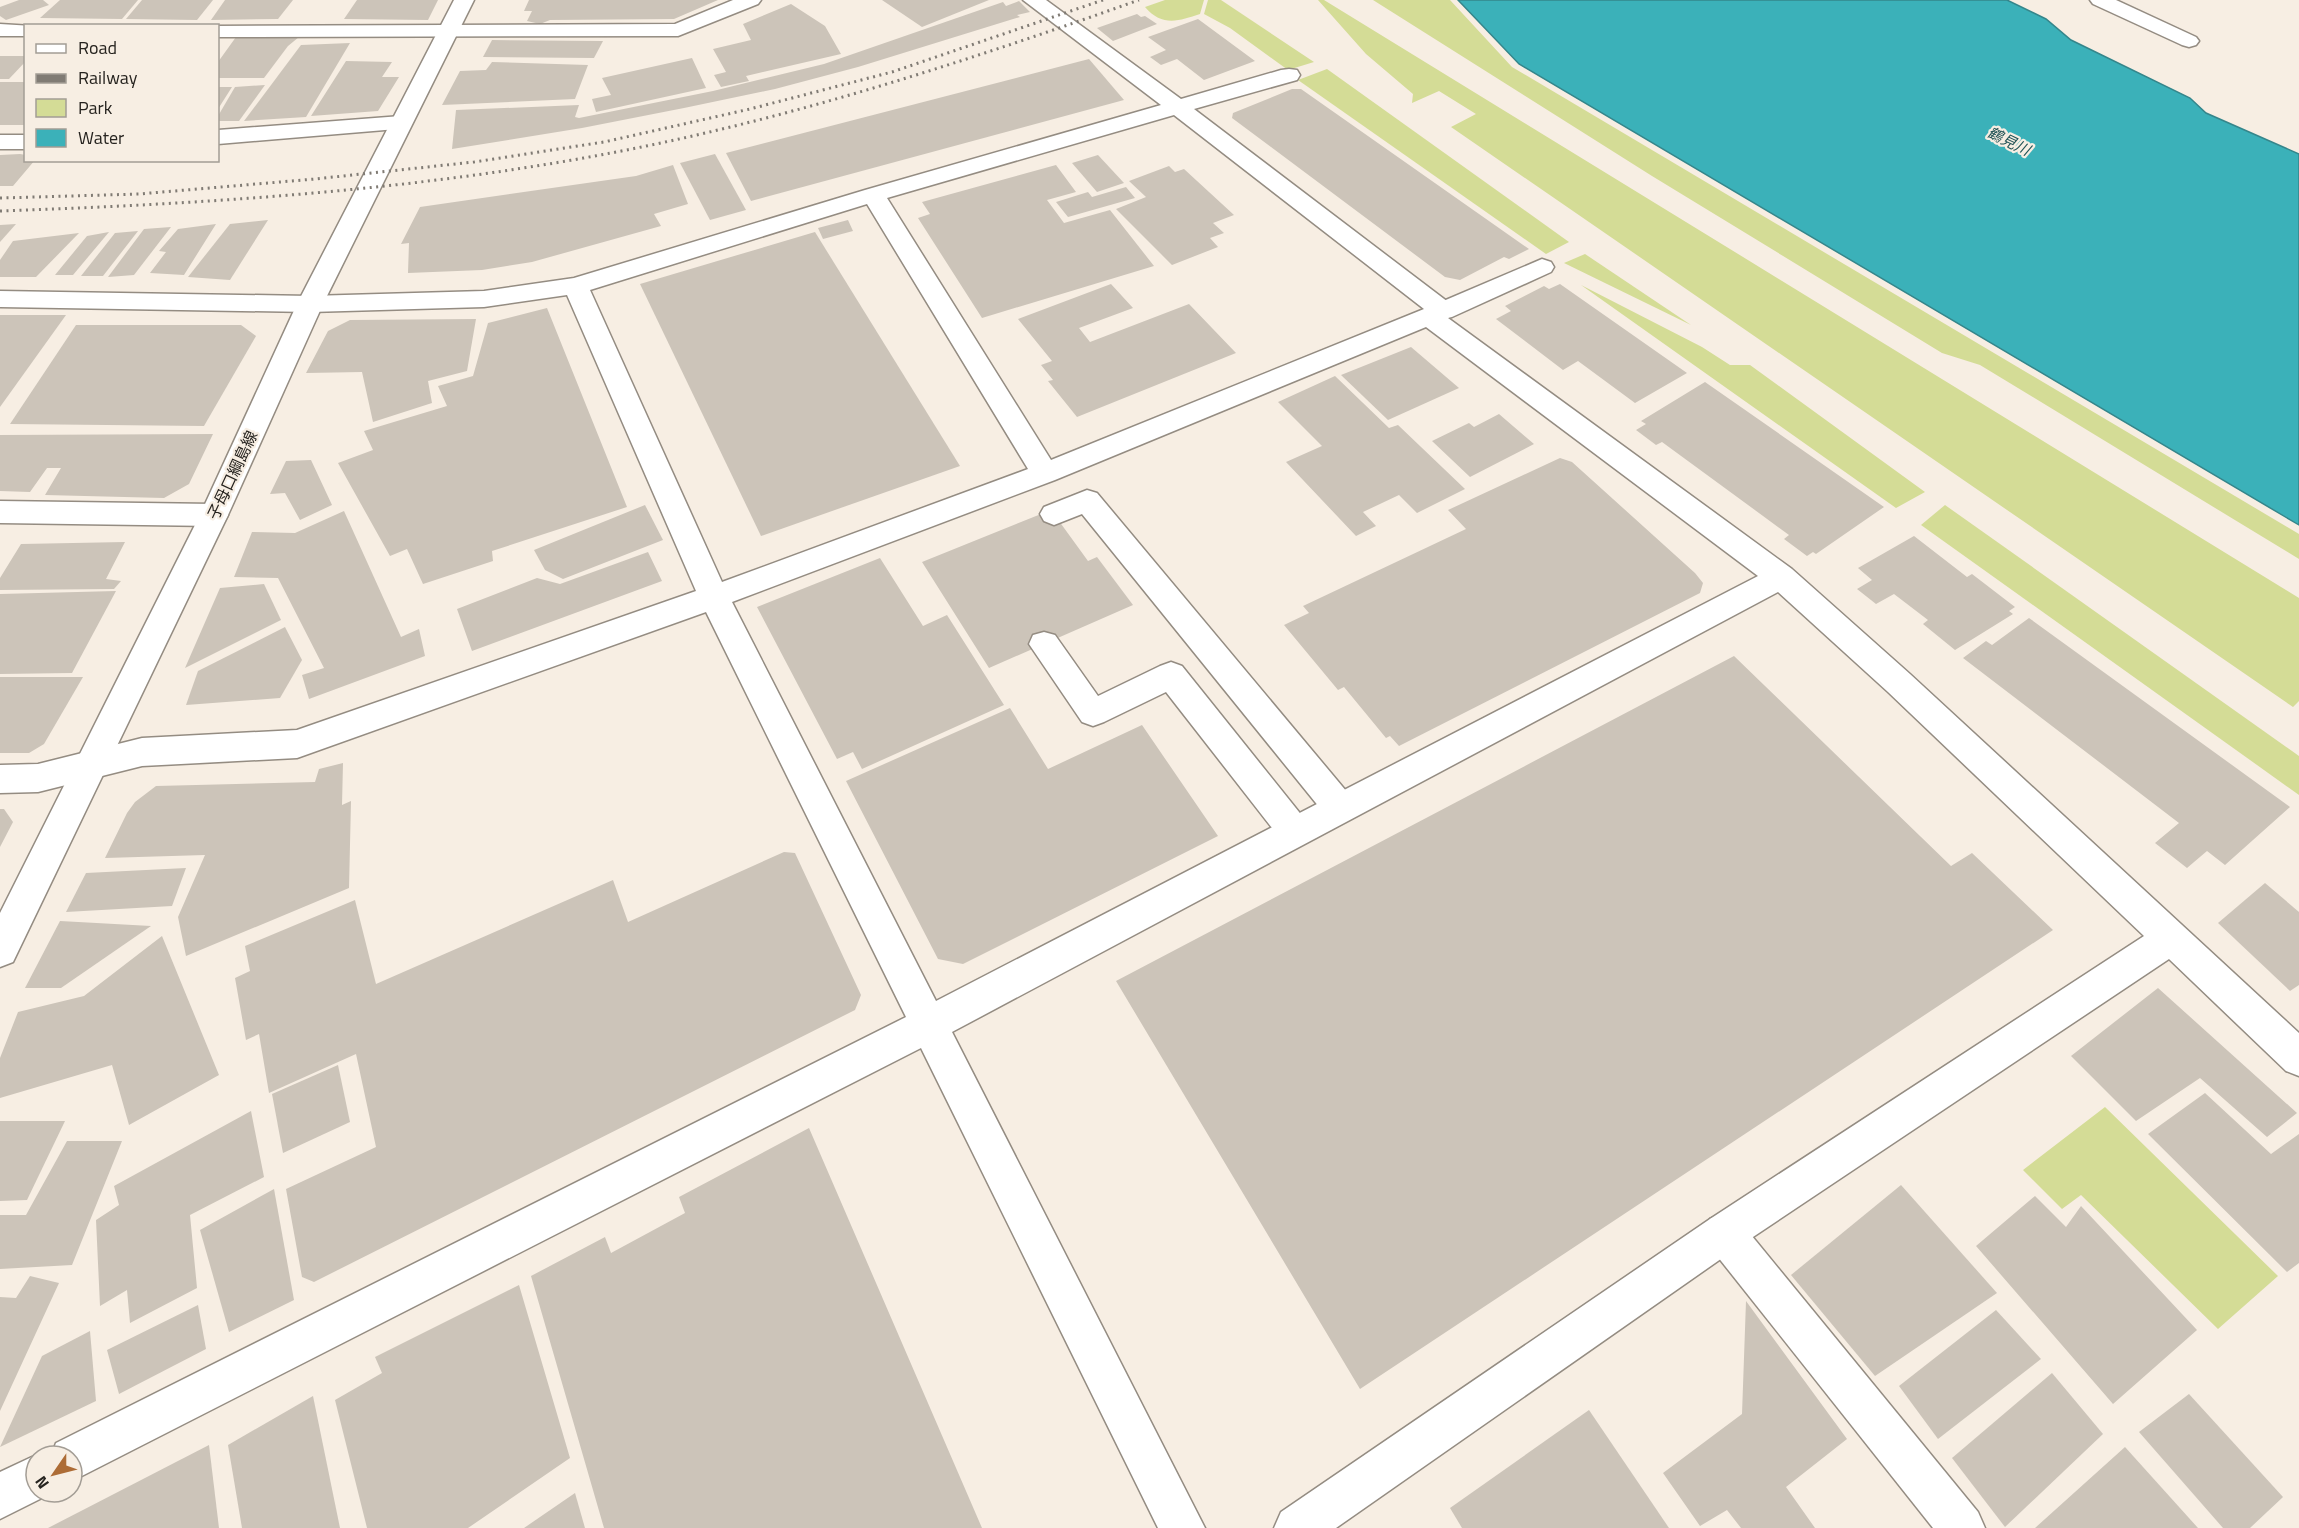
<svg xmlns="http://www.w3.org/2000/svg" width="2299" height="1528" font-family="'Titillium Web','Noto Sans JP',sans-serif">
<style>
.green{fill:#d4dc96}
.water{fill:#3bb1b9;stroke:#35868b;stroke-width:1.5}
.building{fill:#ccc4b9}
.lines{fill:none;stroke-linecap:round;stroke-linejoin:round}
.lane-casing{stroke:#948c82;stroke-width:3}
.street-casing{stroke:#948c82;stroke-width:3}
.secondary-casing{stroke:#948c82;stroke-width:3}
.lane{fill:#fff;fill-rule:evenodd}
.street{fill:#fff;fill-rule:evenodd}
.secondary{fill:#fff;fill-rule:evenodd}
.rail{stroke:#807b74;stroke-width:3;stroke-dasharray:2 4.5;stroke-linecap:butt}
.labels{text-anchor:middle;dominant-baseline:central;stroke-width:4.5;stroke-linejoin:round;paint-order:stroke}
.far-water-label{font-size:15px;font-style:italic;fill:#215356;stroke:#f7eee3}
.street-label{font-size:16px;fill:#26231f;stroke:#f7eee3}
</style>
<rect width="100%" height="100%" fill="#f7eee3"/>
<g class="green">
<path d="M1165,0H1204L1200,14C1179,21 1162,27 1145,7Z"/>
<path d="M1208,0H1221L1314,62L1288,70L1230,28L1204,14Z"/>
<path d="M1318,0H1324L2299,598V701L2293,707L1451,127L1476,114L1439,91L1412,103L1413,94L1366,54Z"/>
<path d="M1373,0H1450L1512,67L2299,534V559L1980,365L1942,353L1652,176Z"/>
<path d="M1327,69L1569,242L1546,254L1298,80Z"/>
<path d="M1585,254L1691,325L1564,263Z"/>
<path d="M1581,285L1702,347L1730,365H1750L1925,492L1896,508Z"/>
<path d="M1945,505L2299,756V795L1921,525Z"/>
<path d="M2105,1107L2278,1276L2218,1329L2081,1195L2062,1209L2023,1170Z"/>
</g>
<path class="water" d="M1458,0H2007L2046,19L2071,40L2190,98L2206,113L2299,154V525L1519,64Z"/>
<g class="building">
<path d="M19,0H43L49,5L6,20L0,16V7Z"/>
<path d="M60,0H138L122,19L40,18Z"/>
<path d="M142,0H213L197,20L126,19Z"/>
<path d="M225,0H293L278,19L211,20Z"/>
<path d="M357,0H438L428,20L344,19Z"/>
<path d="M529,0H718L674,19L550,20L540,24L527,21L532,11H524Z"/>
<path d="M882,0H989L922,27Z"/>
<path d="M1019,1L1030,12L1017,15L1020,17L858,67L775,89L684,108L582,128L452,149L456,110L579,105L575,117L579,118L713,91L824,64L1003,2L1006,6Z"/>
<path d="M791,4L825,26L841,54L746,76L749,81L721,87L714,75L726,72L713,49L751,40L743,24Z"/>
<path d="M1137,14L1141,17L1145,16L1157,24L1113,41L1097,28Z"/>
<path d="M1198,19L1255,61L1204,80L1177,59L1161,65L1150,57L1166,50L1148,37Z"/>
<path d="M236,37H299L288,46L264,78H218V62Z"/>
<path d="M492,40L603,41L594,58L483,57Z"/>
<path d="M350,43L306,117L244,121L301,45Z"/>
<path d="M0,56H26V61L9,79H0Z"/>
<path d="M692,58L706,88L596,112L592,99L611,95L602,78Z"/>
<path d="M1089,59L1124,100L751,201L726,153Z"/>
<path d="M346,61L392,62L382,77H399L378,111L311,116Z"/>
<path d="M492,62L588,65L575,99L442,105L460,71L486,70Z"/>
<rect x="0" y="82" width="26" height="43"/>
<path d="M265,85L239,121H218V116L235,87Z"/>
<path d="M218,87H232L218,109Z"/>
<path d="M1292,89H1301L1529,249L1509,259L1504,257L1460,280L1445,277L1232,118L1233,113Z"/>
<path d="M20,154L26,155V160H35L13,186H0V155Z"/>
<path d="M715,154L746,210L710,220L680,163Z"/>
<path d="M1098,155L1124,183L1097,192L1072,163Z"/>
<path d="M673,165L688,204L654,214L661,226L532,262L482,270L408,273L409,243L401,244L420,207L636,176Z"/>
<path d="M1056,165L1076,192L1047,200L1064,223L1110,210L1154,266L982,318L918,218L930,214L922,202Z"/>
<path d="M1169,166L1175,172L1184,169L1234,215L1213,223L1224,233L1210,238L1218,247L1172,265L1116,209L1146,197L1129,181Z"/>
<path d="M1126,187L1135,198L1068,217L1056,202L1088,192L1092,197Z"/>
<path d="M268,220L230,280L188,277L230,224Z"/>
<path d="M848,220L853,231L823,239L818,228Z"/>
<path d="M16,224L0,242V225Z"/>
<path d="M216,224L184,275L150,273L166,252L159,251L178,229Z"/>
<path d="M171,227L134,275L108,277L144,229Z"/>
<path d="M138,231L103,276H81L115,233Z"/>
<path d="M109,232L73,275H55L87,236Z"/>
<path d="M815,232L960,466L761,536L640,284Z"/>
<path d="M79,233L36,277H0V260L13,241Z"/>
<path d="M1111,284L1133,308L1079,328L1090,342L1189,304L1236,353L1077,417L1048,381L1053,380L1041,365L1052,361L1018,319Z"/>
<path d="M1560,284L1687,373L1635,403L1578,361L1563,370L1496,319L1511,311L1505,306L1544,286L1549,289Z"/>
<path d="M547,308L627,507L492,551L493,561L423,584L407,549L390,556L338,463L373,450L364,431L447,406L438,386L473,376L488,323Z"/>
<path d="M0,315H66L0,407Z"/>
<path d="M476,319L467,371L428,381L432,403L373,422L362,372L306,373L328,331L350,320Z"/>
<path d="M76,325H241L256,336L204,426L10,424Z"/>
<path d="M1411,347L1459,388L1388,420L1341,375Z"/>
<path d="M1335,376L1389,428L1398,425L1465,489L1417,513L1399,495L1363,512L1376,526L1356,536L1286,462L1322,446L1278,402Z"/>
<path d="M1705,382L1884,507L1816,554L1813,552L1807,556L1784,539L1789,535L1662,442L1656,445L1636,430L1646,424L1641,421Z"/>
<path d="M1499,414L1534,444L1470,477L1432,441L1469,423L1474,427Z"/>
<path d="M213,434L189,484L164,498L45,495L61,468H47L30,492L0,491V435Z"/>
<path d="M1560,458L1572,462L1695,573L1703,583L1700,593L1399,746L1390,736L1386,738L1344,687L1338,690L1284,625L1309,613L1303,606L1466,529L1448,510Z"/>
<path d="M311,460L332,505L300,520L285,493L270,494L286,461Z"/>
<path d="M645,505L663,540L563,579L545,570L534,550Z"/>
<path d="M1051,510L1088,561L1097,557L1133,605L989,668L922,562Z"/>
<path d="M344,511L401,637L419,629L425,656L309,699L302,675L324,668L278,578L234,577L252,532L295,533Z"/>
<path d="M1914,536L1967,577L1972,574L2015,607L2009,611L2013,614L1955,650L1923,624L1928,620L1894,594L1876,604L1857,589L1872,580L1858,568Z"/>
<path d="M125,542L106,579L121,581L114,589L0,590V578L21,544Z"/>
<path d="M648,552L662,581L472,651L457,609L537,578L560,584Z"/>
<path d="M880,558L923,626L947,615L1004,705L862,769L853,752L837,759L757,607Z"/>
<path d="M264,584L281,620L185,668L220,588Z"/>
<path d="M116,591L72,673L0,674V594Z"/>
<path d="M2029,618L2290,807L2225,865L2207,851L2187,868L2155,843L2179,823L1963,658L1986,641L1992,645Z"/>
<path d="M285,627L302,660L280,698L186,705L198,671Z"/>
<path d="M1734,656L1951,866L1972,853L2053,930L1360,1389L1116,981Z"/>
<path d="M0,677H83L44,744L29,753H0Z"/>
<path d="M1010,708L1048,769L1142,725L1218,836L963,964L938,959L846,781Z"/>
<path d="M343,763L342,805L351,801L349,888L186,956L178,917L205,855L105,858L127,813L135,802L156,786L315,782L319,769Z"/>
<path d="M0,809H4L13,822L0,847Z"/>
<path d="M784,852L795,853L861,995L855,1010L314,1282L302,1277L286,1189L376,1147L356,1054L269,1093L259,1034L246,1040L235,978L250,971L245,946L355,900L376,984L613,880L628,922Z"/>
<path d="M186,868L172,906L66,912L86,873Z"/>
<path d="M2265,883L2299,912V985L2290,991L2218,923Z"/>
<path d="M60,921L151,926L61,988H25Z"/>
<path d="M162,936L219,1075L129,1125L112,1065L0,1098V1058L18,1012L84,996Z"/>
<path d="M2158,988L2297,1113L2267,1137L2200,1078L2136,1121L2071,1056Z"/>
<path d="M338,1065L350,1122L283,1153L272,1094Z"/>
<path d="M2205,1093L2271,1154L2299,1134V1263L2287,1272L2148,1134Z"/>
<path d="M251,1111L264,1177L190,1215L197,1288L130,1323L127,1290L100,1306L96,1220L119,1205L114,1186Z"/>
<path d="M0,1121H65L27,1200L0,1201Z"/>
<path d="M809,1128L982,1528H604L531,1276L605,1237L611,1253L685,1213L679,1197Z"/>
<path d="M67,1141H122L72,1265L0,1269V1215H26Z"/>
<path d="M1901,1185L1997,1293L1875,1376L1791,1275Z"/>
<path d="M274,1189L294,1300L229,1332L200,1230Z"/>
<path d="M2035,1196L2066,1227L2081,1206L2197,1330L2113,1404L1976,1246Z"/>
<path d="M30,1276L59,1283L0,1411V1297L16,1298Z"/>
<path d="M519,1285L570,1458L468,1528H367L335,1400L382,1373L375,1357Z"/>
<path d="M1746,1301L1847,1439L1786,1487L1815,1528H1741L1727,1510L1700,1526L1663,1473L1742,1414Z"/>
<path d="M198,1305L206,1349L119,1394L107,1350Z"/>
<path d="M1996,1310L2041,1359L1938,1439L1899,1386Z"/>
<path d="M90,1331L96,1401L0,1447L42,1356Z"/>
<path d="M2052,1373L2103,1434L2005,1527L1952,1458Z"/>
<path d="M2189,1394L2283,1497L2250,1528H2223L2139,1432Z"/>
<path d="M313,1396L340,1528H242L228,1445Z"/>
<path d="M1589,1410L1669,1528H1462L1450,1508Z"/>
<path d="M209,1445L219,1528H48Z"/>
<path d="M2125,1447L2198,1528H2035Z"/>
<path d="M575,1493L585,1528H524Z"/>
</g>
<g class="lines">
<defs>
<g id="lane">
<path d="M2090,0H2116L2196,37L2199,41L2196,45L2189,47L2182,45L2093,4Z"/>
<path d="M1542,259L1551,262L1554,267L1551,272L1452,317L1443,319L1434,317L1430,311L1434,305Z"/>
<path d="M1087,490L1097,493L1352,798L1357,808L1352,818L1340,822L1328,818L1082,514L1054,525L1044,521L1040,514L1044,507Z"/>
<path d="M1044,632L1055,635L1098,696L1160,666L1171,662L1182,666L1307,822L1312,832L1307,842L1295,847L1283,842L1166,692L1104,722L1093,726L1082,722L1029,644L1033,635Z"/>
<path d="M1724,1213L1738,1219L1978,1512L1985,1528H1933L1710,1247L1704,1233L1710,1219Z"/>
</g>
<g id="street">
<path d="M733,0H761L758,4L678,36L218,37V26H215L675,24Z"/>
<path d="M1023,0H1046L1181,99L1281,70L1289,69L1297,70L1300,75L1297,80L1194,109L1452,305L1456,311L1448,318L1792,569L1910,674L2299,1033V1076L2286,1071L2169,959L1738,1247L1336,1528H1274L1281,1512L1710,1219L2144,936L1888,692L1778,592L952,1032L1205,1528H1158L921,1048L72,1481V1456H51L56,1443L906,1017L706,612L297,758L142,766L38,792L0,793V765L38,764L142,738L297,730L696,591L567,295L484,307L310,312L0,307V291L310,296L484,291L574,278L865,190L1161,105ZM1174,115L1424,309L1051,460L887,198ZM867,204L1028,469L722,582L590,290ZM1426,327L1758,576L936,1001L732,602L1055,480Z"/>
<path d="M0,24L33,26H26V36H0Z"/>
<path d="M401,116L409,118L412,123L409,128L218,144V130Z"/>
<rect x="0" y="135" width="26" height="14"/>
<path d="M0,501L214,504L224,508L228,515L224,522L214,526L0,523Z"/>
<path d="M36,1455L40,1456H36V1492L52,1493L0,1519V1472Z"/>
</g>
<path id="secondary" d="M454,0H474L323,304L228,515L13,962L0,967V913L200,515L297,304Z"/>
</defs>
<use href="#lane" class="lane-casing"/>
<use href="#street" class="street-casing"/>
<use href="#secondary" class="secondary-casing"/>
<use href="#lane" class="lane"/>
<use href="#street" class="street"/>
<use href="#secondary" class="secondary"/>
<g class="rail">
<path d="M0,198L139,194L315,179L474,162L604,142L750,109L892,72L1103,0"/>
<path d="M0,211C204,204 410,191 611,153C791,119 967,61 1139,0"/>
</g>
</g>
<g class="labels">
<g class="far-water-label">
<text transform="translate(2009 141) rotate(26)">鶴見川</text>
</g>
<g class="street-label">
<text transform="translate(232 475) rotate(-65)">子母口綱島線</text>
</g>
</g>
<rect x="24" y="24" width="195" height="138" fill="#f7eee3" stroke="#a39d95" stroke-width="1.5"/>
<rect x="36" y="44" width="30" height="9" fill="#ffffff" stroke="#a39d95" stroke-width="1.5"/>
<text x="78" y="54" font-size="18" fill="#26231f">Road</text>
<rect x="36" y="74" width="30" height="9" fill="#807b74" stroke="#a39d95" stroke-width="1.5"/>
<text x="78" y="84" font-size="18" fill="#26231f">Railway</text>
<rect x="36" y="99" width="30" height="18" fill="#d4dc96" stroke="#a39d95" stroke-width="1.5"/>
<text x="78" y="114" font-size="18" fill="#26231f">Park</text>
<rect x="36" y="129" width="30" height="18" fill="#3bb1b9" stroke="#a39d95" stroke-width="1.5"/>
<text x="78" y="144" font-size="18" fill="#26231f">Water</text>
<g transform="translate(54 1474) rotate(235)"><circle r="28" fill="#f7eee3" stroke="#a39d95" stroke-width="1.5"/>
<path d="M0-4.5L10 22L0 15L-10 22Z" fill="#ad6c36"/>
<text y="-9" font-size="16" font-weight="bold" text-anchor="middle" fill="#26231f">N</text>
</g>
</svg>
